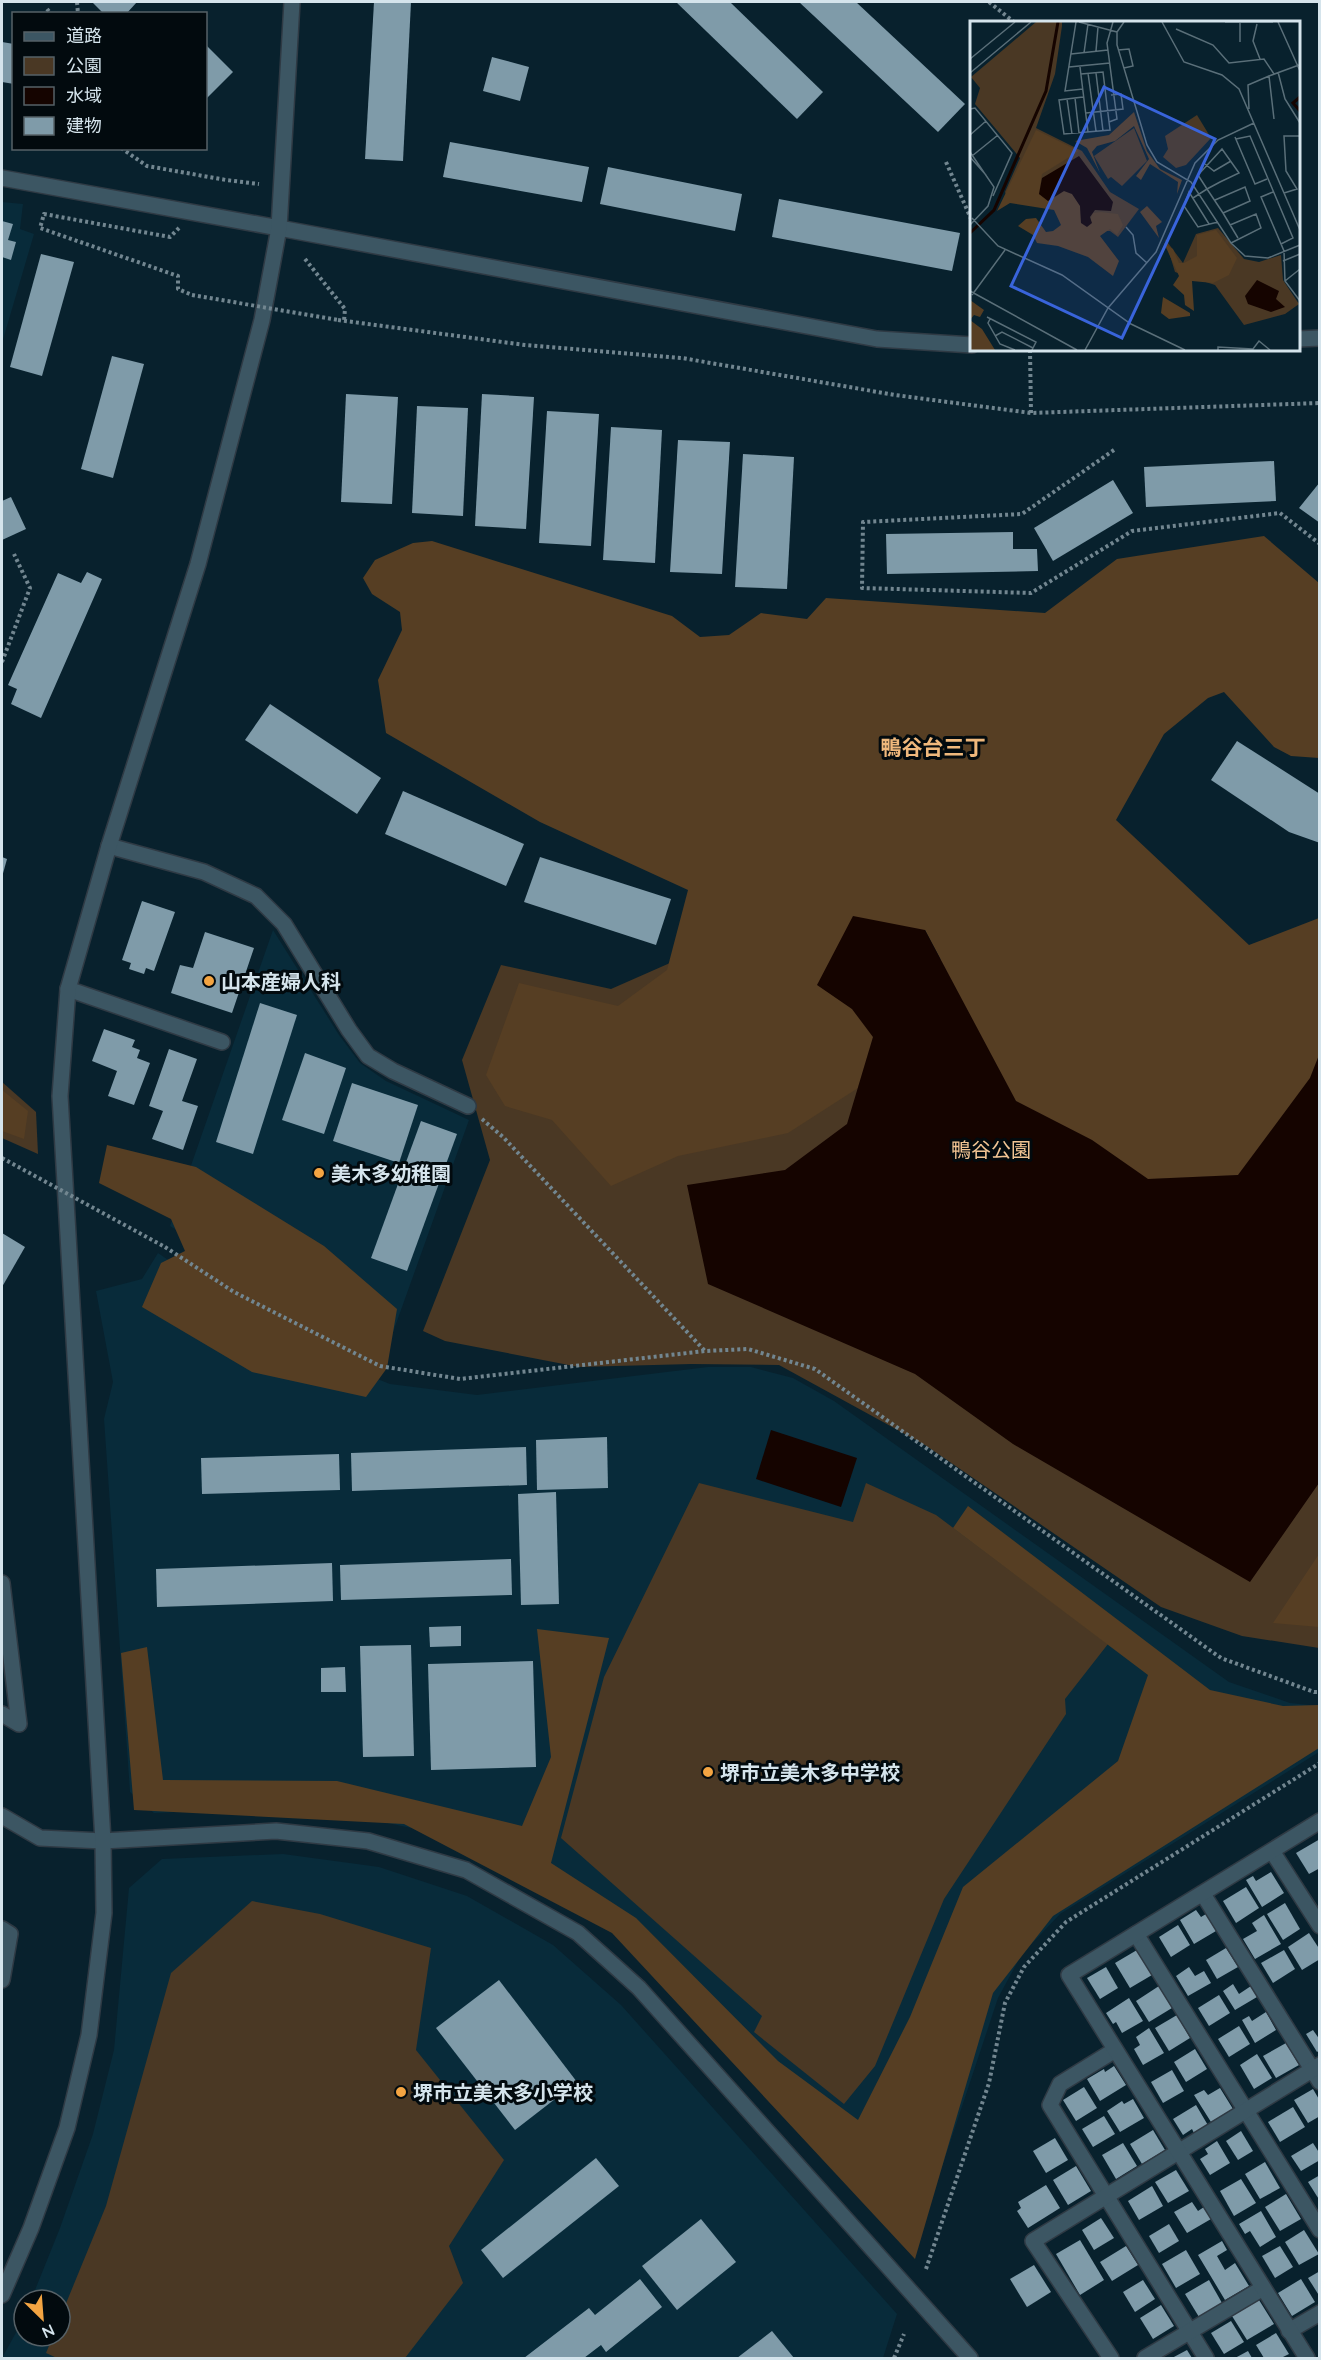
<svg xmlns="http://www.w3.org/2000/svg" width="1321" height="2360" font-family="Quicksand,'Noto Sans JP',sans-serif">
<style>
.built{fill:#082b3a}
.green{fill:#4a3824}
.forest{fill:#563e23}
.water{fill:#150400}
.building{fill:#7f9ba9}
.lines{fill:none;stroke-linecap:round;stroke-linejoin:round}
.street-casing{stroke:#2f3a44;stroke-width:18}
.secondary-casing{stroke:#2f3a44;stroke-width:18}
.path{stroke:#728690;stroke-width:4;stroke-dasharray:3 3;stroke-linecap:butt}
.street{stroke:#3c5663;stroke-width:15}
.secondary{stroke:#3c5663;stroke-width:15}
.path-bridge{stroke:#728690;stroke-width:4;stroke-dasharray:3 3;stroke-linecap:butt}
.poi-dot{fill:#f3a442;stroke:#020a0e;stroke-width:2}
.labels{text-anchor:middle;dominant-baseline:central;stroke-width:6;stroke-linejoin:round;paint-order:stroke}
.poi-label{font-size:20px;font-weight:bold;fill:#d5e4ec;stroke:#020a0e;text-anchor:start}
.park-label{font-size:20px;fill:#f1c493;stroke:#020a0e}
.neighbourhood-label{font-size:21px;font-weight:bold;fill:#efb87c;stroke:#020a0e}
.inset-river{fill:none;stroke:#150400;stroke-width:3}
.inset-road{fill:none;stroke:#5a6f79;stroke-width:1.5}
.view{fill:#3964db;fill-opacity:0.15;stroke:#3964db;stroke-width:3}
.inset-edge{fill:none;stroke:#d5e4ec;stroke-width:3}
</style>
<rect width="100%" height="100%" fill="#08212d"/>
<g class="built">
<path d="M2,202L23,204L20,229L34,234L2,343Z"/>
<path d="M273,930L339,1035L360,1063L386,1081L469,1120L387,1349L321,1322L170,1226Z"/>
<path d="M158,1253L294,1346L390,1384L477,1395L708,1367H751L793,1378L834,1401L1229,1682L1290,1703L1319,1706V1752L1060,1914L1022,1954L998,1998L913,2254L609,1925L435,1833L307,1806L154,1813L130,1792L104,1419L113,1382L96,1291L142,1279Z"/>
<path d="M283,1854L379,1867L467,1896L553,1945L621,2005L897,2314L883,2358H2L24,2318V2336H60V2300H31L60,2228L93,2134L114,2050L129,1888L162,1859Z"/>
</g>
<g class="green">
<path d="M1260,955L1319,958V1648L1242,1636L1161,1607L925,1445L779,1365L691,1364L579,1367L445,1341L423,1331L490,1160L462,1060L501,965L611,989L670,963Z"/>
<path d="M2,1082L36,1112L38,1154L2,1138Z"/>
<path d="M699,1483L853,1522L866,1483L936,1515L1108,1644L1065,1699L1066,1714L944,1899L875,2066L844,2104L754,2032L762,2016L561,1838L604,1677Z"/>
<path d="M252,1901L320,1914L431,1948L416,2050L504,2160L449,2246L463,2283L405,2358H57L46,2353L53,2336H60V2318L106,2206L171,1973Z"/>
</g>
<g class="forest">
<path d="M1264,536L1319,583V758L1291,756L1274,747L1224,692L1208,698L1164,734L1116,820L1249,945L1319,918V1055L1310,1078L1238,1175L1148,1179L1092,1140L1016,1101L925,930L817,984L852,1009L873,1037L858,1088L788,1133L678,1156L611,1186L552,1120L505,1106L486,1075L519,983L618,1006L667,970L688,890L540,822L386,733L378,680L402,630L400,612L372,594L363,578L375,560L413,543L432,541L672,616L700,637L729,635L761,613L807,619L826,598L1045,613L1117,559Z"/>
<path d="M2,1090L28,1111L24,1139L2,1131Z"/>
<path d="M107,1145L196,1167L324,1246L397,1309L387,1368L366,1397L252,1372L142,1307L161,1263L185,1251L171,1219L99,1183Z"/>
<path d="M968,1506L1210,1690L1283,1706L1319,1705V1748L1053,1916L993,1993L915,2259L612,1933L404,1824L134,1810L121,1653L147,1647L163,1780L337,1781L522,1826L551,1757L537,1629L609,1638L551,1863L636,1918L778,2061L858,2120L910,2017L963,1887L1118,1761L1148,1675L953,1528Z"/>
<path d="M1319,1554V1627L1273,1623Z"/>
</g>
<g class="water">
<path d="M853,916L925,930L1016,1101L1092,1140L1148,1179L1238,1175L1310,1078L1319,1055V1483L1250,1582L1013,1444L915,1374L708,1284L687,1185L785,1170L847,1124L873,1037L852,1009L817,985Z"/>
<path d="M771,1430L857,1458L841,1507L756,1479Z"/>
</g>
<g class="building">
<path d="M92,2H137L126,14H104Z"/>
<path d="M374,2H411L403,161L365,159Z"/>
<path d="M676,2H730L823,92L797,119Z"/>
<path d="M799,2H856L965,104L938,132Z"/>
<path d="M2,42L14,44V84L2,82Z"/>
<path d="M206,45L233,72L206,99Z"/>
<path d="M492,57L529,67L520,101L483,91Z"/>
<path d="M450,142L589,167L582,202L443,177Z"/>
<path d="M608,167L742,194L735,231L600,204Z"/>
<path d="M779,199L960,233L952,271L772,237Z"/>
<path d="M2,221L13,224L8,240L16,242L11,260L2,257Z"/>
<path d="M41,254L74,262L42,376L10,367Z"/>
<path d="M112,356L144,364L113,478L81,469Z"/>
<path d="M346,394L398,397L392,504L341,502Z"/>
<path d="M482,394L534,397L526,529L475,526Z"/>
<path d="M417,406L468,408L463,516L412,513Z"/>
<path d="M547,411L599,414L591,546L539,543Z"/>
<path d="M611,427L662,430L655,563L603,560Z"/>
<path d="M678,440L730,442L722,574L670,572Z"/>
<path d="M743,454L794,457L787,589L735,587Z"/>
<path d="M1274,461L1276,501L1146,507L1144,467Z"/>
<path d="M1113,480L1133,513L1053,561L1034,528Z"/>
<path d="M1320,482V523L1299,508Z"/>
<path d="M11,497L26,529L2,540V501Z"/>
<path d="M1013,532V549H1037L1038,571L887,574L886,534Z"/>
<path d="M87,572L102,579L41,718L11,704L17,689L8,685L58,573L81,583Z"/>
<path d="M270,704L381,778L357,814L245,740Z"/>
<path d="M1237,741L1320,794V843L1289,832L1211,780Z"/>
<path d="M403,791L524,844L506,886L385,834Z"/>
<path d="M2,857L7,859L2,877Z"/>
<path d="M540,857L671,899L656,945L524,902Z"/>
<path d="M142,901L175,912L154,971L146,968L144,974L129,969L131,963L122,960Z"/>
<path d="M205,932L254,948L232,1013L171,993L180,965L193,968Z"/>
<path d="M260,1003L297,1015L253,1154L216,1142Z"/>
<path d="M104,1029L135,1040L132,1047L140,1050L137,1058L150,1063L134,1105L108,1096L117,1071L92,1061Z"/>
<path d="M169,1049L197,1059L182,1101L198,1106L183,1150L152,1139L163,1111L149,1106Z"/>
<path d="M305,1053L346,1068L324,1134L282,1120Z"/>
<path d="M352,1083L418,1105L399,1163L333,1141Z"/>
<path d="M421,1121L457,1134L407,1271L371,1258Z"/>
<path d="M2,1233L25,1247L2,1287Z"/>
<path d="M607,1437L608,1488L537,1490L536,1440Z"/>
<path d="M526,1447L527,1485L352,1491L351,1453Z"/>
<path d="M339,1454L340,1490L202,1494L201,1458Z"/>
<path d="M556,1492L559,1604L521,1605L518,1494Z"/>
<path d="M511,1559L512,1595L341,1600L340,1565Z"/>
<path d="M332,1563L333,1601L157,1607L156,1569Z"/>
<path d="M461,1626V1646L430,1647L429,1627Z"/>
<path d="M411,1645L414,1756L363,1757L360,1646Z"/>
<path d="M533,1661L536,1767L431,1770L428,1664Z"/>
<path d="M345,1667L346,1692H321V1668Z"/>
<path d="M1320,1839V1868L1309,1874L1296,1853Z"/>
<path d="M1271,1872L1284,1893L1262,1907L1246,1880L1253,1876L1256,1881Z"/>
<path d="M1246,1887L1259,1908L1236,1923L1223,1901Z"/>
<path d="M1285,1903L1300,1929L1283,1940L1267,1914Z"/>
<path d="M1196,1910L1201,1917L1206,1914L1216,1931L1194,1944L1180,1920Z"/>
<path d="M1264,1915L1281,1944L1255,1959L1243,1939L1257,1931L1252,1923Z"/>
<path d="M1178,1925L1190,1945L1171,1957L1159,1937Z"/>
<path d="M1309,1933L1320,1950V1959L1302,1970L1288,1947Z"/>
<path d="M1226,1948L1238,1967L1217,1979L1206,1960Z"/>
<path d="M1137,1950L1152,1975L1130,1988L1115,1963Z"/>
<path d="M1284,1950L1295,1969L1273,1983L1261,1963Z"/>
<path d="M1106,1967L1118,1988L1100,1999L1087,1978Z"/>
<path d="M1189,1967L1195,1976L1204,1971L1211,1983L1188,1996L1176,1976Z"/>
<path d="M499,1980L577,2082L515,2130L436,2028Z"/>
<path d="M1233,1984L1239,1994L1251,1986L1257,1997L1235,2010L1223,1991Z"/>
<path d="M1159,1986L1172,2008L1149,2022L1136,2001Z"/>
<path d="M1219,1995L1230,2013L1209,2026L1198,2008Z"/>
<path d="M1129,1998L1143,2021L1122,2033L1116,2022L1113,2024L1106,2013Z"/>
<path d="M1266,2012L1276,2030L1255,2043L1242,2020L1249,2016L1252,2021Z"/>
<path d="M1177,2015L1190,2038L1169,2051L1155,2028Z"/>
<path d="M1239,2026L1250,2044L1229,2057L1218,2039Z"/>
<path d="M1149,2028L1164,2053L1143,2065L1134,2049L1140,2045L1136,2037Z"/>
<path d="M1313,2030L1320,2040V2050L1317,2052L1306,2034Z"/>
<path d="M1286,2043L1299,2065L1276,2078L1263,2056Z"/>
<path d="M1195,2049L1207,2069L1186,2082L1174,2062Z"/>
<path d="M1257,2054L1272,2078L1254,2089L1240,2065Z"/>
<path d="M1114,2066L1126,2085L1100,2101L1087,2079L1104,2069L1105,2072Z"/>
<path d="M1172,2070L1184,2091L1163,2103L1151,2082Z"/>
<path d="M1084,2087L1097,2108L1076,2121L1063,2100Z"/>
<path d="M1220,2088L1233,2109L1211,2122L1194,2095L1204,2090L1208,2095Z"/>
<path d="M1313,2089L1320,2101V2116L1308,2123L1294,2100Z"/>
<path d="M1133,2099L1144,2118L1120,2132L1107,2111L1122,2101L1124,2104Z"/>
<path d="M1196,2105L1209,2127L1195,2135L1192,2129L1183,2135L1173,2119Z"/>
<path d="M1293,2107L1305,2127L1280,2142L1268,2122Z"/>
<path d="M1104,2116L1115,2134L1093,2147L1082,2129Z"/>
<path d="M1153,2130L1165,2150L1142,2164L1130,2144Z"/>
<path d="M1241,2131L1253,2151L1238,2160L1226,2141Z"/>
<path d="M1055,2138L1068,2160L1046,2173L1033,2151Z"/>
<path d="M1217,2141L1230,2163L1210,2175L1200,2159L1208,2154L1205,2149Z"/>
<path d="M1123,2143L1137,2166L1116,2179L1102,2155Z"/>
<path d="M1313,2143L1320,2154V2160L1301,2171L1291,2156Z"/>
<path d="M596,2158L619,2186L503,2278L481,2250Z"/>
<path d="M1265,2162L1280,2188L1260,2199L1245,2174Z"/>
<path d="M1076,2166L1091,2191L1068,2205L1053,2180Z"/>
<path d="M1176,2170L1189,2191L1168,2203L1155,2182Z"/>
<path d="M1320,2175V2201L1308,2182Z"/>
<path d="M1241,2179L1256,2203L1234,2216L1220,2191Z"/>
<path d="M1046,2185L1060,2208L1028,2228L1017,2211L1021,2208L1018,2202Z"/>
<path d="M1152,2186L1163,2206L1139,2220L1128,2201Z"/>
<path d="M1286,2194L1301,2219L1280,2231L1265,2207Z"/>
<path d="M1192,2202L1198,2211L1204,2207L1211,2219L1187,2233L1174,2212Z"/>
<path d="M1261,2211L1276,2237L1260,2247L1250,2231L1245,2234L1239,2224Z"/>
<path d="M1101,2218L1114,2238L1094,2250L1082,2230Z"/>
<path d="M701,2219L736,2262L677,2310L642,2266Z"/>
<path d="M1169,2224L1179,2241L1159,2253L1149,2236Z"/>
<path d="M1304,2230L1319,2254L1299,2265L1285,2242Z"/>
<path d="M1080,2240L1104,2280L1080,2295L1056,2254Z"/>
<path d="M1222,2241L1227,2250L1217,2256L1225,2270L1235,2263L1249,2286L1225,2300L1198,2255Z"/>
<path d="M1126,2246L1138,2265L1112,2281L1100,2262Z"/>
<path d="M1280,2246L1293,2267L1275,2278L1262,2256Z"/>
<path d="M1186,2250L1200,2274L1176,2288L1162,2264Z"/>
<path d="M1034,2265L1051,2292L1027,2307L1010,2279Z"/>
<path d="M1320,2271V2297L1308,2278Z"/>
<path d="M640,2279L662,2307L606,2352L601,2345L584,2358H524L589,2308L595,2315Z"/>
<path d="M1301,2279L1315,2302L1292,2316L1278,2293Z"/>
<path d="M1143,2280L1155,2299L1135,2312L1123,2292Z"/>
<path d="M1209,2280L1222,2303L1199,2317L1185,2294Z"/>
<path d="M1259,2300L1274,2324L1247,2340L1232,2316Z"/>
<path d="M1161,2305L1174,2326L1153,2339L1140,2318Z"/>
<path d="M1231,2321L1244,2342L1224,2354L1211,2333Z"/>
<path d="M772,2331L794,2358H737Z"/>
<path d="M1276,2333L1289,2354L1281,2358H1264L1256,2345Z"/>
<path d="M1187,2350L1192,2358H1172Z"/>
<path d="M1248,2351L1252,2358H1235Z"/>
</g>
<g class="lines">
<defs>
<g id="street">
<path d="M109,846L204,872L256,896L284,924L349,1030L368,1056L393,1071L468,1106"/>
<path d="M68,989L222,1042"/>
<path d="M2,1583L19,1724L2,1714"/>
<path d="M1272,1851L1320,1926"/>
<path d="M1203,1894L1320,2082"/>
<path d="M2,1929L10,1934L2,1980"/>
<path d="M1136,1934L1320,2230"/>
<path d="M1115,2050L1060,2084L1050,2105L1206,2358"/>
<path d="M1289,2331L1320,2313"/>
<path d="M1111,2358L1033,2241L1320,2065"/>
<path d="M1145,2358L1263,2288"/>
<path d="M1307,2358L1069,1975L1320,1821"/>
</g>
<g id="secondary">
<path d="M2,178L279,228L877,339L972,345"/>
<path d="M1298,339L1320,338"/>
<path d="M2,1816L40,1838L103,1841L276,1831L368,1841L466,1870L578,1933L639,1988L970,2358"/>
<path d="M2,2295L31,2228L67,2128L89,2035L104,1913L103,1841L60,1096L68,989L109,846L198,564L262,320L279,228L292,2"/>
</g>
</defs>
<use href="#street" class="street-casing"/>
<use href="#secondary" class="secondary-casing"/>
<g class="path">
<path d="M77,2L78,14"/>
<path d="M989,2L1014,22"/>
<path d="M47,9L51,14"/>
<path d="M121,148L147,166L226,180L259,184"/>
<path d="M946,162L972,221"/>
<path d="M179,228L170,237L44,214L40,228L178,276V289L192,295"/>
<path d="M305,259L345,309L344,321"/>
<path d="M338,320L525,345L682,358L895,395L1031,413L1320,403"/>
<path d="M1030,350L1031,413"/>
<path d="M1114,450L1022,514L863,522L862,588L1031,593L1132,531L1280,513L1320,544"/>
<path d="M2,662L30,588L14,554"/>
<path d="M482,1119L503,1137L705,1351"/>
<path d="M165,1247L234,1292L380,1366L460,1379L705,1351L748,1349L815,1369L1221,1658L1314,1692H1320"/>
<path d="M926,2269L989,2083L1005,2003L1024,1967L1066,1922L1320,1763"/>
<path d="M894,2358L904,2334"/>
</g>
<use href="#street" class="street"/>
<use href="#secondary" class="secondary"/>
<g class="path-bridge">
<path d="M192,295L338,320"/>
<path d="M2,1158L165,1247"/>
</g>
</g>
<g class="poi-dot">
<circle cx="209" cy="981" r="6"/>
<circle cx="319" cy="1173" r="6"/>
<circle cx="708" cy="1772" r="6"/>
<circle cx="401" cy="2092" r="6"/>
</g>
<g class="labels">
<g class="poi-label">
<text x="221" y="981">山本産婦人科</text>
<text x="331" y="1173">美木多幼稚園</text>
<text x="720" y="1772">堺市立美木多中学校</text>
<text x="413" y="2092">堺市立美木多小学校</text>
</g>
<g class="park-label">
<text x="991" y="1149">鴨谷公園</text>
</g>
<g class="neighbourhood-label">
<text x="933" y="747">鴨谷台三丁</text>
</g>
</g>
<g transform="translate(970 21)">
<rect width="330" height="330" fill="#08212d"/>
<path d="M66,1H92V5L85,53L66,107L112,130L140,171L169,188L148,216L140,210H112L84,187L40,181L35,171L50,137L5,83L10,67L1,56ZM227,94L241,117L216,144L206,147L193,136L198,128L195,115ZM164,107L177,140L152,165L141,156L138,158L124,135ZM248,207L274,238L289,241L311,234L313,259L329,283L315,293L274,304L245,264L205,251L195,218L213,242L226,213Z" fill="#4a3824"/>
<path d="M164,91L177,130L190,148L212,159L207,173L208,161L180,143L171,159L166,155L179,138L164,105L145,120L127,125L122,131L130,152L117,127L105,120L139,114ZM66,109L109,130L72,153L69,173L78,180L94,170L102,173L110,184L111,202L120,199L123,192L131,191L148,193L153,204L147,214L140,208L130,215L149,240L143,255L118,236L88,225L67,222L63,214L48,205L56,198L66,197L76,211L83,210L91,204L84,189L40,182L27,190ZM177,185L192,201L186,205L189,217L170,191ZM246,209L267,237L259,254L243,262L222,260L224,290L215,284L214,274L203,264L209,255L194,222L203,228L209,242H214L227,235V214ZM193,276L220,292V295L199,298L191,292ZM0,279L14,289L10,296L4,294L0,299L12,308L25,329H0Z" fill="#563e23"/>
<path d="M109,135L143,181L141,190L125,189L120,196L122,202L117,206L111,202L110,185L102,173L94,170L78,180L69,173L72,157ZM287,259L309,270L306,278L315,286L301,291L278,283L275,275Z" fill="#150400"/>
<path class="inset-river" d="M330,76L323,82L330,90M0,212L24,189L76,70L88,1"/>
<path class="inset-road" d="M106,1L95,70L113,68M109,1L147,11M154,1L147,11V24L177,124L187,141L221,161L261,222L275,235L298,237L330,224M192,1L214,41L252,54L269,68L330,209M255,1H303M308,1L330,50M270,2V21M287,3L283,20L290,38M206,8L243,24L259,42L294,38L304,53M148,29L159,28L163,45L154,47M126,30L128,6M114,32L118,3M101,33L138,29M0,38L45,1M99,46L140,42M110,46L118,111M308,51L315,78L330,102M0,52L61,1M118,52L126,110M126,52L133,110M111,53L133,51L140,109L94,113L89,79L113,76M105,77L109,112M97,78L102,113M0,88L5,87L42,132L23,175M279,88L278,64L299,55M116,92L153,88L151,73L141,74M304,98L299,55L329,44M139,101L147,98L137,22L143,1M0,114L16,100M265,116L285,163L297,158M266,118L280,115L323,217L311,223M0,131L24,166L18,185L0,204M2,135L28,114M0,136L16,154M235,143L244,150L261,140M303,171L291,176L314,230L315,260L330,280M314,172L327,168L316,150L314,115H330M223,177L237,168L250,161L269,152L252,128L228,154L237,168L253,192L268,217M245,179L275,166L280,180L253,192M2,197L28,225L92,254L161,303L215,329M239,203L219,171L214,185L228,206L248,201M260,204L286,193L291,207L261,222M156,206L163,214L166,232L177,242M313,240L330,233M315,260L330,248M0,270L107,329M2,274L35,229M17,296L66,321L62,329M20,298L18,302L30,323L45,329M25,315L32,311L63,327M115,329L138,287L186,231L225,142L248,119L284,102M248,329V326L283,328L289,320L300,329"/>
<path class="view" d="M134,66L245,118L152,317L41,265Z"/>
<rect width="330" height="330" class="inset-edge"/>
</g>
<rect width="1321" height="2360" fill="none" stroke="#d5e4ec" stroke-width="6"/>
<rect x="12" y="12" width="195" height="138" fill="#020a0e" stroke="#566167" stroke-width="1.5"/>
<rect x="24" y="32" width="30" height="9" fill="#3c5663" stroke="#566167" stroke-width="1.5"/>
<text x="66" y="42" font-size="18" fill="#d5e4ec">道路</text>
<rect x="24" y="57" width="30" height="18" fill="#4a3824" stroke="#566167" stroke-width="1.5"/>
<text x="66" y="72" font-size="18" fill="#d5e4ec">公園</text>
<rect x="24" y="87" width="30" height="18" fill="#150400" stroke="#566167" stroke-width="1.5"/>
<text x="66" y="102" font-size="18" fill="#d5e4ec">水域</text>
<rect x="24" y="117" width="30" height="18" fill="#7f9ba9" stroke="#566167" stroke-width="1.5"/>
<text x="66" y="132" font-size="18" fill="#d5e4ec">建物</text>
<g transform="translate(42 2318) rotate(155)"><circle r="28" fill="#020a0e" stroke="#566167" stroke-width="1.5"/>
<path d="M0-4.5L10 22L0 15L-10 22Z" fill="#f3a442"/>
<text y="-9" font-size="16" font-weight="bold" text-anchor="middle" fill="#d5e4ec">N</text>
</g>
</svg>
